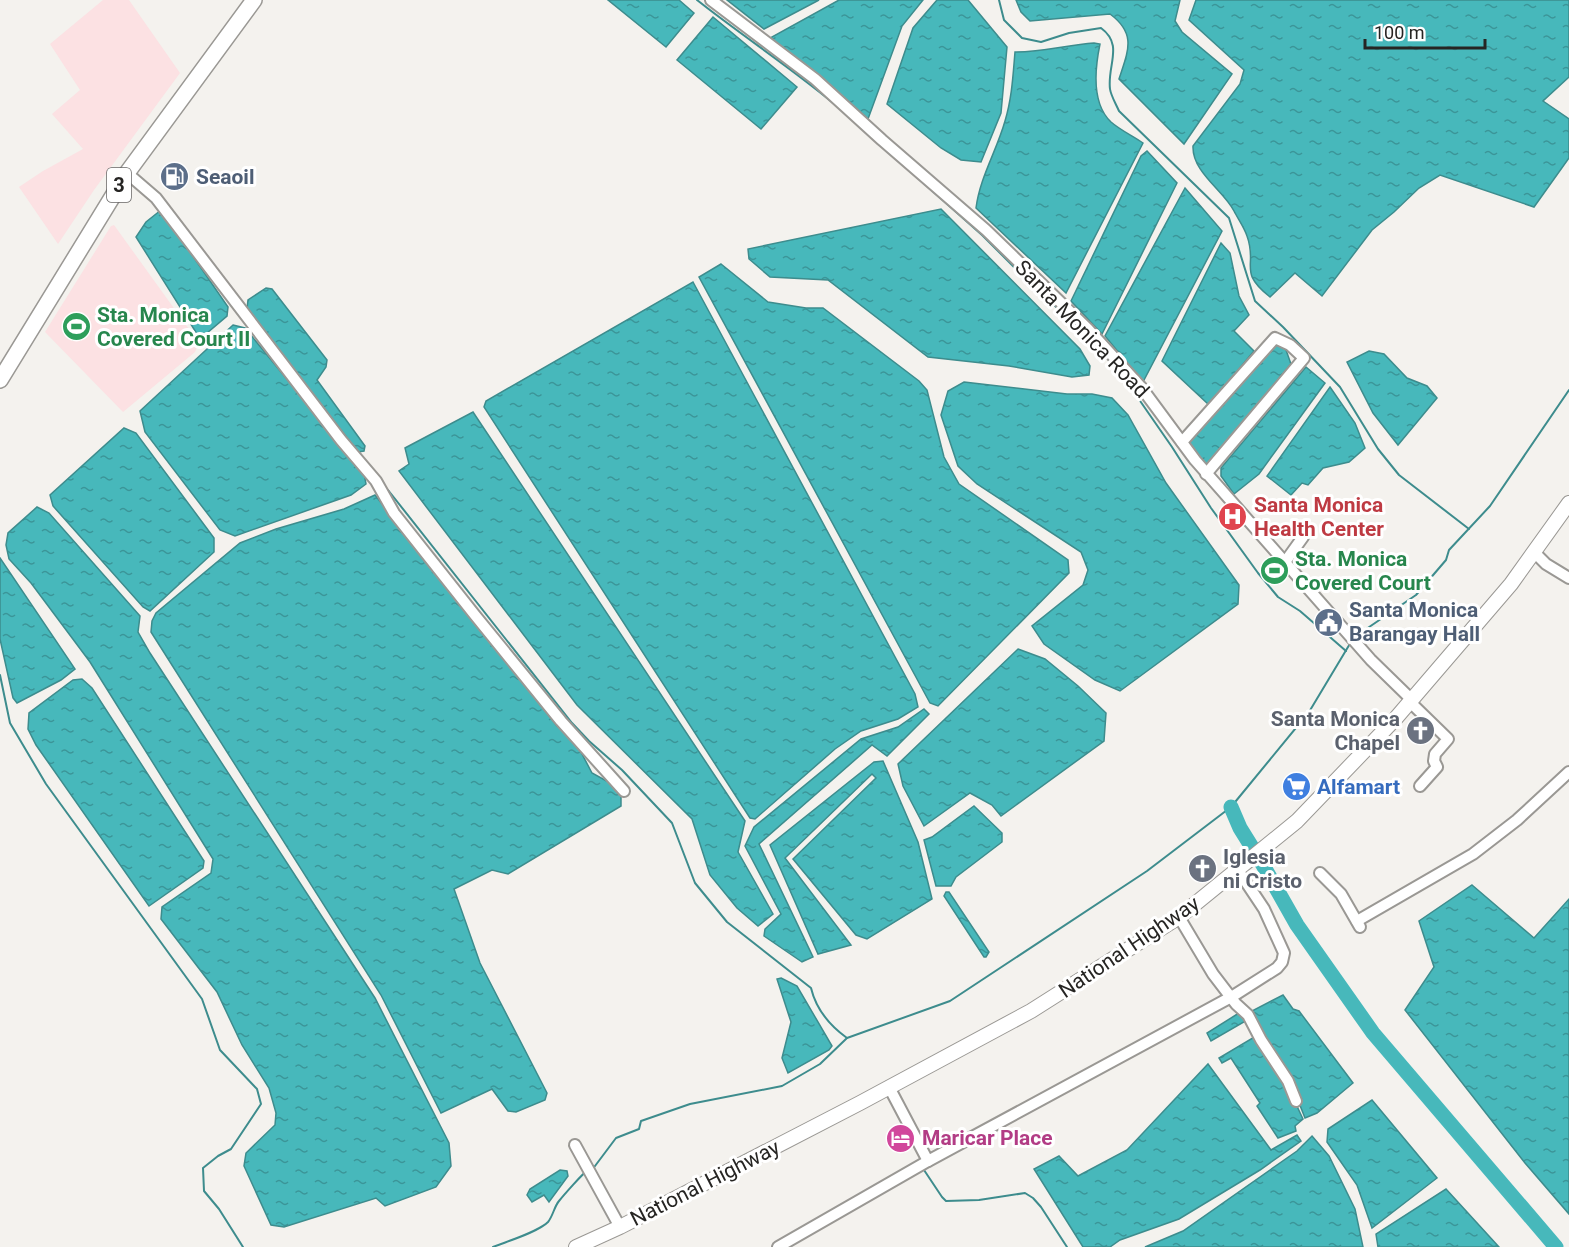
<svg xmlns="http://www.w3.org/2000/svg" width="1569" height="1247" font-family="Roboto,sans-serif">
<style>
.industrial{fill:#fce1e3}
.water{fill:url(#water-ripples);stroke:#3d8c8d;stroke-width:1.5}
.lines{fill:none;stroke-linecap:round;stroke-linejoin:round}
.stream{stroke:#3d8c8d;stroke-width:2}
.river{stroke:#47b8bb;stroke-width:15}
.minor-casing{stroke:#9a9894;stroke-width:14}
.major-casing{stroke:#9a9894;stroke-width:16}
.highway-casing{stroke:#9a9894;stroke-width:18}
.minor{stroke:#fff;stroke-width:10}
.major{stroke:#fff;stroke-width:14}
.highway{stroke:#fff;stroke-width:15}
.labels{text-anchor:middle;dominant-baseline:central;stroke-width:6;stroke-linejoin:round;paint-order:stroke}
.shield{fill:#fff;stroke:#676665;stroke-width:1.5}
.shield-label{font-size:20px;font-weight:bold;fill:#262523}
.service-label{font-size:21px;font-weight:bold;fill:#4e5e75;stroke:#fff;text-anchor:start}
.leisure-label{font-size:21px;font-weight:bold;fill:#27864d;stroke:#fff;text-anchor:start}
.street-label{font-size:21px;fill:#262523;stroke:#fff}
.health-label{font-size:21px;font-weight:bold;fill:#be3a42;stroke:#fff;text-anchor:start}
.worship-label{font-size:21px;font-weight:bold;fill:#5b616d;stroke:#fff;text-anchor:end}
.shop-label{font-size:21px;font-weight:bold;fill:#366cbe;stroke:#fff;text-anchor:start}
.hotel-label{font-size:21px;font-weight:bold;fill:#b23c85;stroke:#fff;text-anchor:start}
</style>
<defs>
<pattern id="water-ripples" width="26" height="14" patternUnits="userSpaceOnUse" patternTransform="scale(1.5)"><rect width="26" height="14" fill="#47b8bb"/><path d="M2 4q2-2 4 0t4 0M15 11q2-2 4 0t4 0" fill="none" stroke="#3b9598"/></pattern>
</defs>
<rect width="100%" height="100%" fill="#f4f2ee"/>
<g class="industrial">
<path d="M103,0H129L180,73L94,190L58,244L19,187L43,171L83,149L52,114L80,90L50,44Z"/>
<path d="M114,225L199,343L195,352L123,412L45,332L111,226Z"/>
</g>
<g class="water">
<path d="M608,0H679L694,13L666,47Z"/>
<path d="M727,0H819L764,29Z"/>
<path d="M839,0H923L902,26L868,119L822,78L770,38Z"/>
<path d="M937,0H968L1007,47L1001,113L981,162L961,160L941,148L887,104L913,28Z"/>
<path d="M1016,0H1180L1175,21L1182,32L1232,74L1184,144L1119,79C1128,51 1137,34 1110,14L1030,21L1021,12Z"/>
<path d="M1196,0H1569V77L1543,101L1569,119V158L1534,207L1440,175L1419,188L1394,212L1372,230L1322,296L1295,273L1270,297C1237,271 1258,266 1247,236C1244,227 1238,219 1234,211C1223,190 1192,172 1193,146L1240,84L1244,70L1189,20Z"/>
<path d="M713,17L797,87L761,129L677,60Z"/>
<path d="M1094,43L1100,44C1095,68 1091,103 1111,122C1120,130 1133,136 1143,143L1066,293L976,208C980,177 997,150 1005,121C1012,98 1013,75 1015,52C1043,52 1067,45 1094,43Z"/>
<path d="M1147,151L1177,183L1102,334L1071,301L1141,156Z"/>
<path d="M1185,188L1222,231L1143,382L1105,336Z"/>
<path d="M941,209L1080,349L1090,366L1089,375L1072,377L1009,366L928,357L828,280L770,277L749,259L748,249Z"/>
<path d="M161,210L228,307L227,316L207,333L197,334L136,237L146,222Z"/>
<path d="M1221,243L1230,253L1239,296L1249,315L1234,331L1254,351L1209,405L1162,361Z"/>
<path d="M721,264L768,302L806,308H823L919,381L927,390L944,457L959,484L1068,560L1069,573L938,706L930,703L699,277Z"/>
<path d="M693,282L915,694L918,707L898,719L861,731L835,749L755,819L750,818L484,407L486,401Z"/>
<path d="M266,288L272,289L327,360L326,367L317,380L365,446L364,451L358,452L247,309L248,300Z"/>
<path d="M233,325L245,328L364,473L366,484L351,495L235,536L220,530L145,432L140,411Z"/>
<path d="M1275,340L1286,350L1291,364L1206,466L1189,445L1192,438Z"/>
<path d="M1369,351L1384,354L1407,378L1427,386L1437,398L1398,445L1373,413L1347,362Z"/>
<path d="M1306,367L1325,383L1259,474L1234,494L1221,476V468Z"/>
<path d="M964,382L1067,394H1092L1112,398L1128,415L1166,483L1239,585L1238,604L1120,691L1095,680L1044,644L1032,626L1083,585L1088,570L1081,552L977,484L958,466L941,415L948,391Z"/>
<path d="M1330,387L1355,423L1365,448L1349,462L1323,468L1308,485L1302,483L1291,495L1267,476Z"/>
<path d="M473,412L745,821L738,852L773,914L758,926L737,908L710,875L692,819L577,705L399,471L409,464L405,448Z"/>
<path d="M124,428L136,433L214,538V552L150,611L143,607L53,506L50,495Z"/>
<path d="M375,495L557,726L573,737L592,773L621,789V806L508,874L492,870L454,889L480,963L547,1093L545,1100L516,1112L508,1111L492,1089L441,1113L381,995L151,632L152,621L156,613L240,543L276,529L344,509Z"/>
<path d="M37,507L49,513L140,616L138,632L150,653L375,998L449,1143L451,1166L436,1187L385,1206L376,1198L284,1227L271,1225L244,1166L246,1153L275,1125L276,1113L269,1088L242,1045L217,992L161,919L162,907L211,873L213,859L90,662L31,583L9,559L6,545L8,533Z"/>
<path d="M0,558L75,669L61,680L17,703L13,698L0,639Z"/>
<path d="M1018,649L1045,659L1078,686L1106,713L1104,741L1001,816L992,805L970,793L924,826L903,786L898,764Z"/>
<path d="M82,679L92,688L204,861L203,868L149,906L36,745L28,729L29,713L73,680Z"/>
<path d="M924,709L929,714L887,756L872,745L759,844L813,957L802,962L764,936L765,929L781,914L745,846L754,827L861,739L898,727Z"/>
<path d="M883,761L918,842L932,899L867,939L856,935L793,859L876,778L872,774L785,858L851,945L818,954L770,845L874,762Z"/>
<path d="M974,806L1002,833V842L956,877L951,886H936L924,840L932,837Z"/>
<path d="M1472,885L1534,938L1569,899V1214L1525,1163L1405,1010L1434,967L1419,921Z"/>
<path d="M946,892H949L989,952L986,957H984L944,896Z"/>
<path d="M781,978L797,986L832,1046L829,1050L788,1073L782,1058L791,1022L777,979Z"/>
<path d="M1283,995L1293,1009L1299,1011L1353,1083L1317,1113L1305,1118L1290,1080L1250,1012Z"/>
<path d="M1239,1013L1249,1019L1211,1041L1207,1033Z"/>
<path d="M1256,1036L1287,1085L1303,1119L1295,1126L1296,1131L1278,1138L1257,1106L1260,1103L1231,1058L1222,1063L1219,1058Z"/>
<path d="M1208,1064L1271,1150L1297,1135L1301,1141L1260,1170L1179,1219L1120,1240L1110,1247H1083L1034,1169L1059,1156L1078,1176L1127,1150Z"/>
<path d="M1372,1100L1437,1178L1372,1228L1357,1185L1327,1142L1328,1129Z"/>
<path d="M1312,1136L1329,1156L1355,1209L1363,1247H1145L1183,1231L1297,1151Z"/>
<path d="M560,1170L567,1171L568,1176L549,1202L544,1195L532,1202L527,1195L530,1189Z"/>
<path d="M1446,1189L1499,1247H1378L1376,1234Z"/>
</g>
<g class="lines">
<g class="stream">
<path d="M697,0C745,38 796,71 843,111"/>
<path d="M999,0L1004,20L1022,38L1041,42L1069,33L1101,28C1124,45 1107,65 1110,89C1111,96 1116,104 1119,111L1229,218L1255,301L1283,327L1340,387L1378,449L1399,475L1469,529"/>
<path d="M910,171L982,235L1031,284L1088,336"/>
<path d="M1120,372L1172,447L1211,508L1258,573L1278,597L1300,611L1346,651"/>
<path d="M388,490L572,723L589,741L622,770L672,823L695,883L727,922L811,988C816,1009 829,1025 847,1038"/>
<path d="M1356,636L1416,595L1446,560L1449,550L1490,506L1569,390"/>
<path d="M0,675L10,723L46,784L202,999L220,1050L257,1089L261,1104L231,1149L218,1156L203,1168L204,1191L219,1209L243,1247"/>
<path d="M592,1170L616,1138L639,1129L641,1121L690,1104L782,1086L820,1064L847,1038L950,1001L1147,871L1231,807L1309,712L1351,642"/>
<path d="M924,1170L942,1197L946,1201L979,1200L1025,1193L1033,1198L1041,1207L1067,1247"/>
<path d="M493,1247C508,1241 538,1232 548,1222C553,1216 554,1207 559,1201C563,1196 583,1173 587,1171"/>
</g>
<path class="river" d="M1231,807L1240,828L1263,865L1297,925L1373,1033L1556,1247"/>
<defs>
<g id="minor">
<path d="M711,0L815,79L882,140L986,230L1088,329L1141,387L1195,460L1371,660L1412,700"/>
<path d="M127,173L156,198L341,440L376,481L394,513L474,614L561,721L624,791"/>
<path d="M1182,442L1275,338L1290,345L1304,358L1206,474"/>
<path d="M1534,552L1546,564L1569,578"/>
<path d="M1285,562L1303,537"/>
<path d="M1410,702L1448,739L1435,754L1434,761L1437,767L1420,786"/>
<path d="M1320,873L1341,894L1360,927"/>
<path d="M1179,917L1213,974L1236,1004L1248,1015L1261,1040L1288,1081L1296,1101"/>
<path d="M1357,921L1473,854L1517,820L1569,772"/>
<path d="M889,1087L928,1161"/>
<path d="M575,1145L620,1227"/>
<path d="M778,1247L928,1161L1233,996L1277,968L1282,962L1284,953L1264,909L1238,870"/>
</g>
<path id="major" d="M576,1247L620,1227L860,1103L1031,1011L1179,917L1297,821L1396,718L1511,584L1569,503"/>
<path id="highway" d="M0,380L127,173L254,0"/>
</defs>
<use href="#minor" class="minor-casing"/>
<use href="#major" class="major-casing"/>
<use href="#highway" class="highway-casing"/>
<use href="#minor" class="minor"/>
<use href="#major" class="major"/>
<use href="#highway" class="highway"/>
</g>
<defs>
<symbol id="fuel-disc" viewBox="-11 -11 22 22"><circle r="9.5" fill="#5c6f8a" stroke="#fff"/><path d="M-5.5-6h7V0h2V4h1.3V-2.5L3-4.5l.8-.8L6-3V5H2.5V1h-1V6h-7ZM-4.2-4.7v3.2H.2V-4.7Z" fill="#fff"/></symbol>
<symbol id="stadium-disc" viewBox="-11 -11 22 22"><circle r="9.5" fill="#2e9e5b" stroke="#fff"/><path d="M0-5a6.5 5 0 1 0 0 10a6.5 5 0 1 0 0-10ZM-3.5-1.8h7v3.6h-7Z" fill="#fff"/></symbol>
<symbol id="hospital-disc" viewBox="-11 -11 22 22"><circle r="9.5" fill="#e0444e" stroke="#fff"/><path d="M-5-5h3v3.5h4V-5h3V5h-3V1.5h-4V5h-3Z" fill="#fff"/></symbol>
<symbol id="civic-disc" viewBox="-11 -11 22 22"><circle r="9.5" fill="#5c6f8a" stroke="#fff"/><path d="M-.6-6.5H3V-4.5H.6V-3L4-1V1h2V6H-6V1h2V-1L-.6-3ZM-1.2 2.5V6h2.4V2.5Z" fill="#fff"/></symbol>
<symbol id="church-disc" viewBox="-11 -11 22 22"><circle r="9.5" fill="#6b7280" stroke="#fff"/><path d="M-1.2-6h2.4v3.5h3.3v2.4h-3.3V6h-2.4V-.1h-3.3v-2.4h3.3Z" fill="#fff"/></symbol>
<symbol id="supermarket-disc" viewBox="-11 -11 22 22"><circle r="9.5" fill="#3f7fe0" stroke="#fff"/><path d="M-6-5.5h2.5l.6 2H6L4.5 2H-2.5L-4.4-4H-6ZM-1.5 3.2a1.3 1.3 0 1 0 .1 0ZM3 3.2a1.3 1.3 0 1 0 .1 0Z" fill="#fff"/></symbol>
<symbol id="hotel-disc" viewBox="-11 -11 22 22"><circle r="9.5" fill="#d1479c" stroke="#fff"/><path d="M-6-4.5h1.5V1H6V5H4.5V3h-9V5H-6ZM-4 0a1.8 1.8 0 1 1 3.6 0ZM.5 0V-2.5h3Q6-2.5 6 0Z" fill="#fff"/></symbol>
</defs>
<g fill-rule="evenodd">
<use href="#fuel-disc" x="158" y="160" width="33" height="33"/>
<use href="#stadium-disc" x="60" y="310" width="33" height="33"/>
<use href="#hospital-disc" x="1216" y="500" width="33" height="33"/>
<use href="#stadium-disc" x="1258" y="554" width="33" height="33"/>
<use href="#civic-disc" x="1312" y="606" width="33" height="33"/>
<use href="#church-disc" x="1404" y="714" width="33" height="33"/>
<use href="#supermarket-disc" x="1280" y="770" width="33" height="33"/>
<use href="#church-disc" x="1186" y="852" width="33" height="33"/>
<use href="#hotel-disc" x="884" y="1122" width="33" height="33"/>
</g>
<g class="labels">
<rect class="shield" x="107" y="168" width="24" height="34" rx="4.5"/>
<g class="shield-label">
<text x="119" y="185">3</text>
</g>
<g class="service-label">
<text x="196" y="177">Seaoil</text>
<text x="1349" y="610">Santa Monica<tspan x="1349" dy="24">Barangay Hall</tspan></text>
</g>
<g class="leisure-label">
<text x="97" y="315">Sta. Monica<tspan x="97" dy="24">Covered Court II</tspan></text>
<text x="1295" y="559">Sta. Monica<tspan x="1295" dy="24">Covered Court</tspan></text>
</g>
<g class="street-label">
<text transform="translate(1082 329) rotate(46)">Santa Monica Road</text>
<text transform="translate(1129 947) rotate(-34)">National Highway</text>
<text transform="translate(705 1183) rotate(-27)">National Highway</text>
</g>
<g class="health-label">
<text x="1254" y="505">Santa Monica<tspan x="1254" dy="24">Health Center</tspan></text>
</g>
<g class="worship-label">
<text x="1400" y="719">Santa Monica<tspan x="1400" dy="24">Chapel</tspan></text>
<text x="1223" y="857" text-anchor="start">Iglesia<tspan x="1223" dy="24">ni Cristo</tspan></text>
</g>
<g class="shop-label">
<text x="1317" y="787">Alfamart</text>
</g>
<g class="hotel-label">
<text x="922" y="1138">Maricar Place</text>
</g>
</g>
<path d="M1365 39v9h120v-9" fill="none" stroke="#262523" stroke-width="3"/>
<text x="1374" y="39" font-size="18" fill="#262523" stroke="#ffffff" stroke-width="4.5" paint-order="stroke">100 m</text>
</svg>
